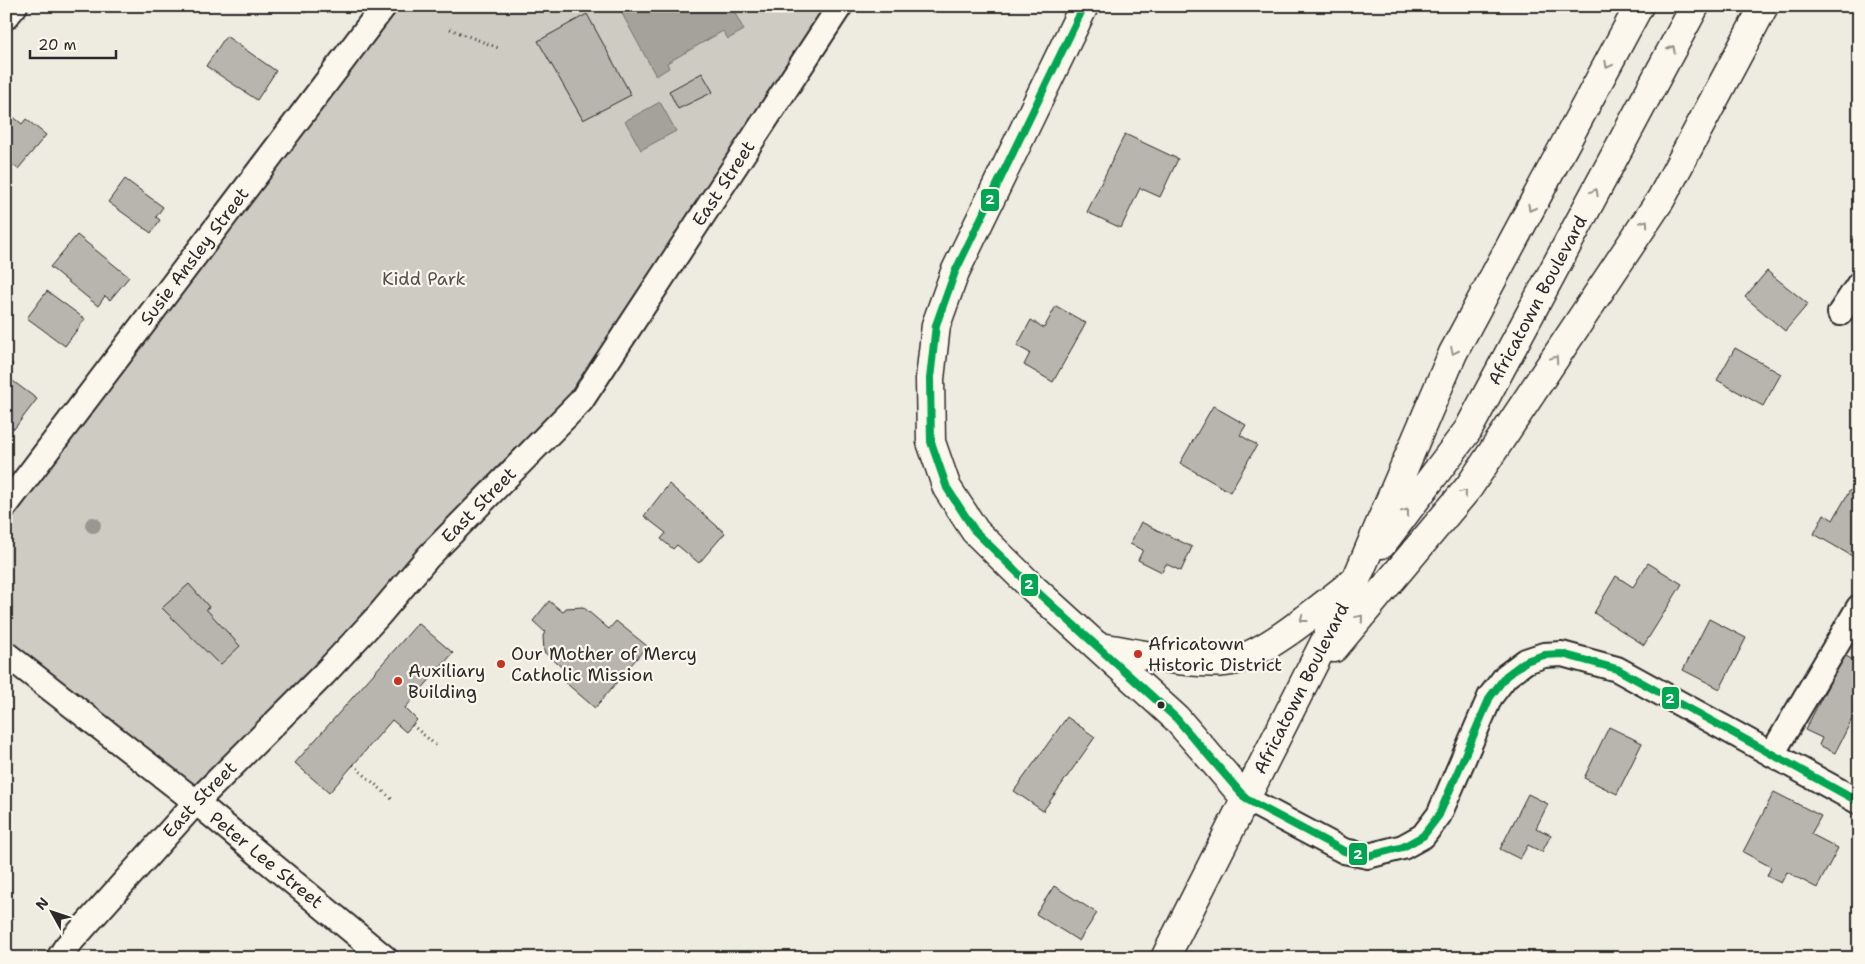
<svg xmlns="http://www.w3.org/2000/svg" width="1865" height="964" font-family="'Shantell Sans',sans-serif">
<style>
.green{fill:#cecbc2;stroke:#7c7b76}
.water{fill:#a4a29a;stroke:#74726e}
.building{fill:#b8b5ae;stroke:#2b2b2b}
.lines{fill:none;stroke-linecap:round;stroke-linejoin:round}
.minor-casing{stroke:#2b2b2b;stroke-width:28}
.tertiary-casing{stroke:#2b2b2b;stroke-width:31}
.primary-casing{stroke:#2b2b2b;stroke-width:31}
.path{stroke:#2b2b2b;stroke-width:3;stroke-dasharray:1 4;stroke-linecap:butt}
.minor{stroke:#fbf7ec;stroke-width:24}
.tertiary{stroke:#fbf7ec;stroke-width:28}
.primary{stroke:#fbf7ec;stroke-width:28}
.bus-1-casing{stroke:#fbf7ec;stroke-width:11}
.bus-1{stroke:#00a651;stroke-width:8}
.tree{fill:#999791}
.oneway{stroke:#93918c}
.poi-dot{fill:#c8321e;stroke:#fbf7ec;stroke-width:2}
.bus-dot{fill:#2b2b2b;stroke:#fbf7ec;stroke-width:2}
.labels{text-anchor:middle;dominant-baseline:central;stroke-width:4.5;stroke-linejoin:round;paint-order:stroke}
.street-label{font-size:18px;fill:#2b2b2b;stroke:#fbf7ec}
.park-label{font-size:18px;fill:#545351;stroke:#fbf7ec}
.poi-label{font-size:18px;fill:#2b2b2b;stroke:#fbf7ec;text-anchor:start}
.line-badge{stroke:#fbf7ec;stroke-width:2}
.badge-label{font-size:14px;text-anchor:middle;font-weight:bold;fill:#fff}
</style>
<rect width="100%" height="100%" fill="#eeebe0"/>
<filter id="ink" filterUnits="userSpaceOnUse"><feTurbulence type="fractalNoise" baseFrequency=".02" numOctaves="2"/><feDisplacementMap in="SourceGraphic" scale="10" xChannelSelector="R" yChannelSelector="G"/><feConvolveMatrix kernelMatrix="1 2 1 2 8 2 1 2 1" color-interpolation-filters="sRGB"/></filter>
<g filter="url(#ink)">
<path class="green" d="M384,6H840L581,401L196,802L6,654V505Z"/>
<g class="water">
<path d="M626,6H637L638,9L643,6H731L744,30L728,39L723,31L667,63L669,68L656,76L620,10Z"/>
<path d="M660,102L676,131L641,150L625,121Z"/>
</g>
<g class="building">
<path d="M296,6H310L305,13Z"/>
<path d="M587,14L631,95L583,120L538,41Z"/>
<path d="M226,36L276,71L257,100L206,66Z"/>
<path d="M702,73L713,92L678,109L669,91Z"/>
<path d="M6,111L22,124L26,119L46,135L18,169L6,160Z"/>
<path d="M1125,134L1178,159L1160,197L1140,188L1121,228L1087,212Z"/>
<path d="M125,179L163,207L156,217L160,220L151,233L108,202Z"/>
<path d="M77,235L129,277L110,300L105,296L98,306L50,267Z"/>
<path d="M1767,271L1808,304L1785,331L1745,297Z"/>
<path d="M47,291L85,319L65,346L27,318Z"/>
<path d="M1056,306L1086,323L1053,382L1024,365L1030,353L1017,346L1031,320L1044,328Z"/>
<path d="M1735,348L1781,374L1763,406L1717,380Z"/>
<path d="M6,359L13,364L6,372Z"/>
<path d="M6,376L37,399L14,429L6,423Z"/>
<path d="M1213,406L1246,425L1240,435L1257,445L1230,492L1180,463Z"/>
<path d="M669,484L725,533L699,563L677,545L673,549L661,539L666,533L644,516Z"/>
<path d="M1850,490L1859,495V560L1814,534L1824,514L1833,520Z"/>
<path d="M1141,522L1192,547L1181,571L1166,564L1162,572L1138,560L1143,550L1130,544Z"/>
<path d="M1648,563L1682,584L1644,645L1594,613L1616,576L1633,587Z"/>
<path d="M189,584L209,607L206,609L240,646L220,665L162,608Z"/>
<path d="M549,601L563,612L566,608L583,607L609,629L616,621L647,646L595,708L566,683L571,675L544,652L543,636L545,632L533,621Z"/>
<path d="M1709,619L1746,638L1720,689L1683,670Z"/>
<path d="M418,623L453,653L405,708L417,720L406,732L392,720L329,793L295,763Z"/>
<path d="M1844,655L1859,663V705L1835,753L1819,745L1822,738L1805,730Z"/>
<path d="M1067,717L1095,737L1043,811L1014,791Z"/>
<path d="M1609,727L1642,743L1617,794L1584,778Z"/>
<path d="M1774,792L1821,816L1811,834L1838,848L1817,888L1787,872L1781,883L1767,876L1771,867L1743,852Z"/>
<path d="M1528,794L1548,804L1536,828L1551,835L1542,852L1528,845L1520,859L1500,849Z"/>
<path d="M1054,886L1097,913L1079,941L1036,914Z"/>
</g>
<g class="lines">
<defs>
<g id="minor">
<path d="M6,17L15,6"/>
<path d="M1840,313L1859,284"/>
<path id="s1" d="M6,505L384,6"/>
<path id="s2" d="M6,654L196,802L385,958"/>
<path d="M1772,754L1859,607"/>
<path d="M1246,799L1344,851L1368,856L1403,847L1423,836L1439,815L1490,697L1506,676L1526,661L1544,655L1562,654L1617,669L1859,802"/>
<path id="s3" d="M59,958L66,947L196,802L324,674L379,615L428,557L581,401L840,6"/>
</g>
<g id="tertiary">
<path d="M1084,6L955,272L936,325L930,379L931,442L947,488L975,531L1034,589L1176,718L1246,799"/>
<path d="M1100,647C1134,652 1204,669 1236,660C1272,650 1325,603 1356,580"/>
</g>
<g id="primary">
<path id="s4" d="M1382,544L1468,430L1695,6"/>
<path d="M1334,648L1469,487L1661,199L1764,6"/>
<path id="s5" d="M1165,958L1356,580L1453,353L1639,6"/>
</g>
</defs>
<use href="#minor" class="minor-casing"/>
<use href="#tertiary" class="tertiary-casing"/>
<use href="#primary" class="primary-casing"/>
<g class="path">
<path d="M450,29L501,49"/>
<path d="M412,725L438,747"/>
<path d="M353,765L392,799"/>
</g>
<use href="#minor" class="minor"/>
<use href="#tertiary" class="tertiary"/>
<use href="#primary" class="primary"/>
<defs>
<path id="bus-1" d="M1084,6L955,272L936,325L930,379L931,442L947,488L975,531L1034,589L1176,718L1246,799L1344,851L1368,856L1403,847L1423,836L1439,815L1490,697L1506,676L1526,661L1544,655L1562,654L1617,669L1859,802"/>
</defs>
<use href="#bus-1" class="bus-1-casing"/>
<use href="#bus-1" class="bus-1"/>
</g>
<circle class="tree" cx="93" cy="525" r="8"/>
<defs><path id="oneway-chevron" d="M-2-3.5L2.5 0L-2 3.5" fill="none" stroke-width="1.6" stroke-linecap="round" stroke-linejoin="round" transform="scale(1.25)"/></defs>
<g class="oneway">
<use href="#oneway-chevron" transform="translate(1672 49) rotate(-62)"/>
<use href="#oneway-chevron" transform="translate(1608 65) rotate(118)"/>
<use href="#oneway-chevron" transform="translate(1595 192) rotate(-62)"/>
<use href="#oneway-chevron" transform="translate(1531 208) rotate(118)"/>
<use href="#oneway-chevron" transform="translate(1645 223) rotate(-56)"/>
<use href="#oneway-chevron" transform="translate(1454 351) rotate(117)"/>
<use href="#oneway-chevron" transform="translate(1555 359) rotate(-56)"/>
<use href="#oneway-chevron" transform="translate(1464 493) rotate(-50)"/>
<use href="#oneway-chevron" transform="translate(1406 512) rotate(-53)"/>
<use href="#oneway-chevron" transform="translate(1360 618) rotate(-50)"/>
<use href="#oneway-chevron" transform="translate(1303 619) rotate(143)"/>
</g>
</g>
<g class="poi-dot">
<circle cx="1138" cy="654" r="5"/>
<circle cx="501" cy="664" r="5"/>
<circle cx="398" cy="681" r="5"/>
</g>
<circle class="bus-dot" cx="1161" cy="705" r="4.5"/>
<g class="labels">
<g class="street-label">
<text stroke="none"><textPath href="#s3" startOffset="1024">East Street</textPath></text>
<text stroke="none"><textPath href="#s1" startOffset="312">Susie Ansley Street</textPath></text>
<text stroke="none"><textPath href="#s4" startOffset="290">Africatown Boulevard</textPath></text>
<text stroke="none"><textPath href="#s3" startOffset="618">East Street</textPath></text>
<text stroke="none"><textPath href="#s5" startOffset="302">Africatown Boulevard</textPath></text>
<text stroke="none"><textPath href="#s3" startOffset="212">East Street</textPath></text>
<text stroke="none"><textPath href="#s2" startOffset="332">Peter Lee Street</textPath></text>
</g>
<g class="park-label">
<text x="424" y="279">Kidd Park</text>
</g>
<g class="poi-label">
<text x="1148" y="644">Africatown<tspan x="1148" dy="21">Historic District</tspan></text>
<text x="511" y="654">Our Mother of Mercy<tspan x="511" dy="21">Catholic Mission</tspan></text>
<text x="408" y="671">Auxiliary<tspan x="408" dy="21">Building</tspan></text>
</g>
</g>
<g class="line-badge">
<rect x="980" y="188" width="20" height="24" rx="5" fill="#00a651"/>
<rect x="1020" y="573" width="19" height="24" rx="5" fill="#00a651"/>
<rect x="1661" y="686" width="19" height="24" rx="5" fill="#00a651"/>
<rect x="1348" y="842" width="20" height="24" rx="5" fill="#00a651"/>
</g>
<g class="badge-label">
<text x="990" y="204">2</text>
<text x="1029" y="589">2</text>
<text x="1670" y="703">2</text>
<text x="1358" y="859">2</text>
</g>
<rect width="1865" height="964" fill="none" stroke="#fbf7ec" stroke-width="25"/>
<rect x="12" y="12" width="1840" height="939" fill="none" stroke="#2b2b2b" stroke-width="2" filter="url(#ink)"/>
<g transform="translate(52 912) rotate(310)" stroke="#fbf7ec" stroke-width="4" paint-order="stroke">
<path d="M0-4L9 19L0 12L-9 19Z" fill="#2b2b2b"/>
<text y="-8" font-size="14" font-weight="bold" text-anchor="middle" fill="#2b2b2b">N</text>
</g>
<path d="M30 50v8h86v-8" fill="none" stroke="#2b2b2b" stroke-width="2.5"/>
<text x="38" y="50" font-size="15" fill="#2b2b2b" stroke="#fbf7ec" stroke-width="4" paint-order="stroke">20 m</text>
</svg>
